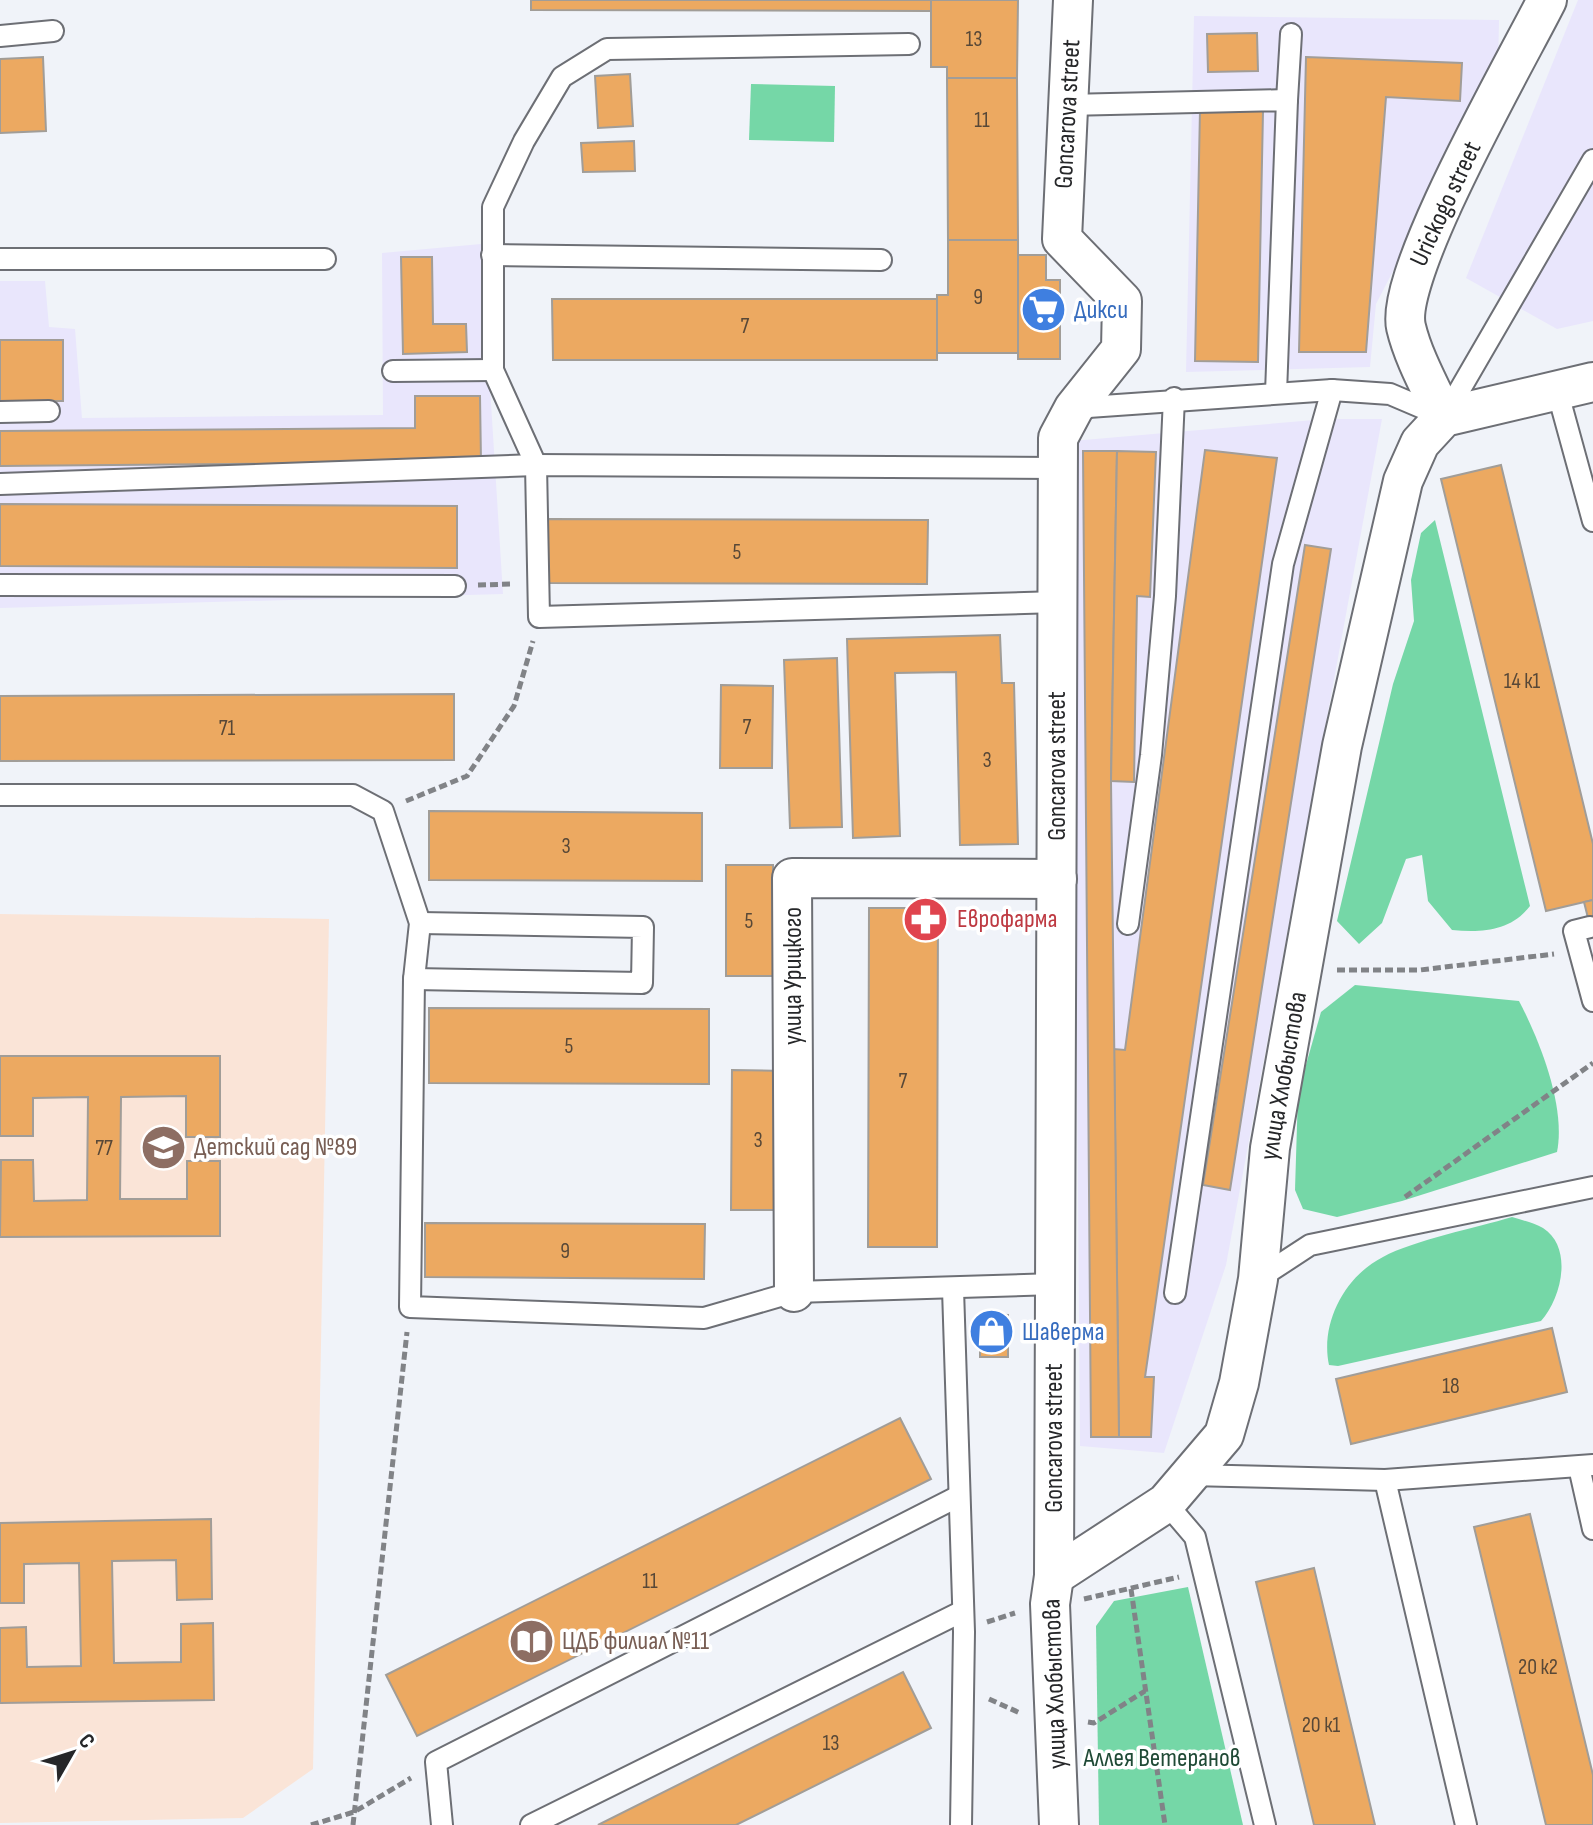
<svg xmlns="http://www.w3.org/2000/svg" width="1593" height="1825" font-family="'Sofia Sans Condensed',sans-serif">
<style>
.industrial{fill:#e9e6fc}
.education{fill:#fae4d7}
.green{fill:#75d7a7}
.building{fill:#eca961;stroke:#a19d98;stroke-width:2}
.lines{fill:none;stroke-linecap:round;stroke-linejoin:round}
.lane-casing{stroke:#6d6f75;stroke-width:24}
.street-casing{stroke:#6d6f75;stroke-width:42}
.path{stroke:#818387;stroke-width:5;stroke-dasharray:8 4;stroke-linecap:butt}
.lane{stroke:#fff;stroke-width:20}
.street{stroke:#fff;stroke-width:38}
.labels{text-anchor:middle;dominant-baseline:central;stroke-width:7;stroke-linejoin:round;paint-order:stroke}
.number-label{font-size:22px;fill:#584837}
.street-label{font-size:26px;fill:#262729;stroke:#fff}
.shop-label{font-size:26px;fill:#366cbe;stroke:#fff;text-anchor:start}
.health-label{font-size:26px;fill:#be3a42;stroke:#fff;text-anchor:start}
.education-label{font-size:26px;fill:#785e54;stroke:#fff;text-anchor:start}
.park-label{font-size:26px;fill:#204a36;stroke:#fff}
</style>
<rect width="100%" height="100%" fill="#f0f3f9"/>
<g class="industrial">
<path d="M1578,0H1593V321L1557,329L1466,278Z"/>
<path d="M1194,16L1499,20L1498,69L1376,304L1370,367L1186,372Z"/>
<path d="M481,244L503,594L0,608V281H45L49,327L75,329L82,418L383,415L382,253Z"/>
<path d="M1326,419H1382L1226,1265L1164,1453L1080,1446L1072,441Z"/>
</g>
<path class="education" d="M0,914L329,919L313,1769L243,1818L0,1823Z"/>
<g class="green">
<path d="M751,84L835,86L834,142L749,140Z"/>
<path d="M1435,520L1530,906C1511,931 1482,933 1452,930L1428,901L1422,855L1406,859L1382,923L1359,944L1337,921L1393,684L1414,621L1411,580L1421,533Z"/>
<path d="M1355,985L1519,1001C1540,1041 1566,1107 1557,1152L1402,1201L1337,1217L1303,1209L1295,1190L1298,1093L1321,1012Z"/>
<path d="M1512,1217C1522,1220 1534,1223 1543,1228C1574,1248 1561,1299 1541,1321L1338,1366L1329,1365C1320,1323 1345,1276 1383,1257C1414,1240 1476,1228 1512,1217Z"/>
<path d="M1188,1587L1243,1825H1099L1096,1626L1114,1601Z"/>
</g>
<g class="building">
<path d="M531,0H931V11L531,10Z"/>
<path d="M931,0H1018L1017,78H947V67H931Z"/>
<path d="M1257,33L1258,71L1208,72L1207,34Z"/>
<path d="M43,57L46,131L0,133V59Z"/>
<path d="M1306,57L1462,63L1460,101L1386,97L1366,352H1299Z"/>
<path d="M630,74L633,126L598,128L595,76Z"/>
<path d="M947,78H1017L1018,240H948Z"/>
<path d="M1200,110L1263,111L1258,362L1195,361Z"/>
<path d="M634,141L635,171L583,172L581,143Z"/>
<path d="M948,240H1018V353H937V295H948Z"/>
<path d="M1018,255H1046V280H1060V359H1018Z"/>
<path d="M401,257H432L433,324H466L467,352L403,354Z"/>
<path d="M552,299H937V360H553Z"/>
<rect x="0" y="340" width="63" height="61"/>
<path d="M415,396H480L481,462L0,466V431L415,428Z"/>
<path d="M1205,450L1277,458L1145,1377H1154L1151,1437H1119L1114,1049L1125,1050Z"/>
<path d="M1083,451H1117L1111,781L1119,1437H1091Z"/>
<path d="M1117,451L1156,452L1150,597L1137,596L1134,782L1111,781Z"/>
<path d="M1501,465L1593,844V900L1546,911L1441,479Z"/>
<path d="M0,504L457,506V568L0,566Z"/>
<path d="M547,519L928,520L927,584L547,583Z"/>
<path d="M1305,545L1331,549L1230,1190L1203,1185Z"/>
<path d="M1000,635L1002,683H1014L1018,844L960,845L956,672L895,673L900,836L853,838L847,639Z"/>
<path d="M837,658L842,827L790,828L784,660Z"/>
<path d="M721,685L773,686L772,768H720Z"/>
<path d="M454,694V760L0,761V696Z"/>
<path d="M429,811L702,813V881L429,880Z"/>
<rect x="726" y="865" width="47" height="111"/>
<path d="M1593,900V938L1584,902Z"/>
<path d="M869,908H938L937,1247H868Z"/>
<path d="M429,1008L709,1009V1084L429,1083Z"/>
<path d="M0,1056H220V1137H186V1096L121,1097L120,1199H187V1161H220V1236L0,1237L1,1160H33L34,1201L87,1200L88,1097L33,1098V1136H0Z"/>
<path d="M732,1070L784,1071L783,1210H731Z"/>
<path d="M425,1223L705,1224L704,1279L425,1277Z"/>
<path d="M980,1314L1008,1315V1357H980Z"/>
<path d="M1552,1328L1567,1392L1351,1444L1336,1379Z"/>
<path d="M900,1418L931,1479L417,1736L386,1675Z"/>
<path d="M1530,1514L1593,1775V1825H1546L1474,1527Z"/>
<path d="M211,1519L212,1599L177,1600L176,1560L112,1561L114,1663L181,1662V1624L213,1623L214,1700L0,1703V1628L26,1627L27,1667L81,1666L79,1563L24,1564V1603H0V1523Z"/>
<path d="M1314,1568L1343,1691L1375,1825H1314L1256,1582Z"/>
<path d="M903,1672L931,1728L736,1825H598Z"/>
</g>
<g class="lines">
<defs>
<g id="lane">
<path d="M0,36L53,31"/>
<path d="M909,44L607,49L562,77L524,141L493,207V370L536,465L539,617L1058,602"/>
<path d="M1287,100L1291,34"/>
<path d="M1067,105L1287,100L1276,393"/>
<path d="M492,255L881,260"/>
<path d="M0,259H325"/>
<path d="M393,371L493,370"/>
<path d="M1557,390L1593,521"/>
<path d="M1074,408L1332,390L1390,394L1444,417L1593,160"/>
<path d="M0,412L49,411"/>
<path d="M0,484L536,465L1058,468"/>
<path d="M0,585L455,586"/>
<path d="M0,795H353L383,811L420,923L414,979L410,1307L704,1318L794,1292L1055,1284"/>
<path d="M1128,924L1151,755L1165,596L1174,398"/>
<path d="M1590,927L1574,931L1593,1001"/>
<path d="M414,979L642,983L643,927L420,923"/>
<path d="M1258,1279L1310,1245L1593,1187"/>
<path d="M953,1289L964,1632L961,1825"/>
<path d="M1175,1293L1283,564L1332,390"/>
<path d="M1579,1467L1593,1529"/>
<path d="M1190,1475L1385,1480L1593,1465"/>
<path d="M1385,1480L1466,1825"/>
<path d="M1166,1503L1195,1537L1265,1825"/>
<path d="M442,1825L436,1762L959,1496"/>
<path d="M531,1825L963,1611"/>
</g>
<g id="street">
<path d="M1444,417C1431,389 1413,357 1406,327C1394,273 1518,58 1547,0"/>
<path d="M794,1292L792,878L1057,879"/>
<path d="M1054,1576L1166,1503L1224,1435L1239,1383L1258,1279L1270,1148L1342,746L1403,481L1420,443L1444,417L1593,382"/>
<path d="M1059,1825L1050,1604L1054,1576L1058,438L1074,408L1121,349L1122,301L1062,239L1073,0"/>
</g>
</defs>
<use href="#lane" class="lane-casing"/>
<use href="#street" class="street-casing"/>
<g class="path">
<path d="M478,585L512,584"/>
<path d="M406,801L467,776L514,706L533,641"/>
<path d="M1337,970H1420L1554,954"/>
<path d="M1405,1197L1593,1063"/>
<path d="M1131,1589L1165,1825"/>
<path d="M1084,1599L1179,1577"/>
<path d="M987,1622L1015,1613"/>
<path d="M989,1699L1020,1713"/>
<path d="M1088,1722L1094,1723L1145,1691"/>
<path d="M311,1825L354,1812L411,1778"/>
<path d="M353,1825L407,1332"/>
</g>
<use href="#lane" class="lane"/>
<use href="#street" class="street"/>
</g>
<defs>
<symbol id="supermarket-disc" viewBox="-11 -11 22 22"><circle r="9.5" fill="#3f7fe0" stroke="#fff"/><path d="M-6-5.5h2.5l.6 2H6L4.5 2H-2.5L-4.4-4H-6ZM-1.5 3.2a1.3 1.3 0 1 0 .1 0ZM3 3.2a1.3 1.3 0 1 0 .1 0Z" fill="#fff"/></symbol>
<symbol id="pharmacy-disc" viewBox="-11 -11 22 22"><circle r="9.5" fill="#e0444e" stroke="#fff"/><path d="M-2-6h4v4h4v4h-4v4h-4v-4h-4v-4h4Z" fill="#fff"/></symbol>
<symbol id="school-disc" viewBox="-11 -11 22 22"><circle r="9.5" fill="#8d6e63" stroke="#fff"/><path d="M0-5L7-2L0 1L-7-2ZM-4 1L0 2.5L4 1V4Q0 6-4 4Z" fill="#fff"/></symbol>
<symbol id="shop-disc" viewBox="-11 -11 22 22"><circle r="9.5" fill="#3f7fe0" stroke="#fff"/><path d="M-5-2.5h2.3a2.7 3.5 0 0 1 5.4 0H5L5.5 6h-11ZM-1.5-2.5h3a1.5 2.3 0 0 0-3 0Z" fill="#fff"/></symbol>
<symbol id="library-disc" viewBox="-11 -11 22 22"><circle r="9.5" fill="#8d6e63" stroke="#fff"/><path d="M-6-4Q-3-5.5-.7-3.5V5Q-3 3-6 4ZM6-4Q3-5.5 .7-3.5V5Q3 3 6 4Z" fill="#fff"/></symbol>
</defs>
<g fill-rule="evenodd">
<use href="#supermarket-disc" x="1018" y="284" width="51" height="51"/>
<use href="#pharmacy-disc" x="900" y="894" width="51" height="51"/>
<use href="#school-disc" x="138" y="1122" width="51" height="51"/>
<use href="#shop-disc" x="966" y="1306" width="51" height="51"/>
<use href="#library-disc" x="506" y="1616" width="51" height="51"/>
</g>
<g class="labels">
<g class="number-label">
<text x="974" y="39">13</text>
<text x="982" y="120">11</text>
<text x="978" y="297">9</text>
<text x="745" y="326">7</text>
<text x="737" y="552">5</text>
<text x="1522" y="681">14 к1</text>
<text x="747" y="727">7</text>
<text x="227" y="728">71</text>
<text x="987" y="760">3</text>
<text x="566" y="846">3</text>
<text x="749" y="921">5</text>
<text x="569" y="1046">5</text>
<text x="903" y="1081">7</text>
<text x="758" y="1140">3</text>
<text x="104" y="1148">77</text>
<text x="565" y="1251">9</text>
<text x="1451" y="1386">18</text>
<text x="650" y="1581">11</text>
<text x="1538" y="1667">20 к2</text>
<text x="1321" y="1725">20 к1</text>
<text x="831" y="1743">13</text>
</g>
<g class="street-label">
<text transform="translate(1068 114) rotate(-87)">Goncarova street</text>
<text transform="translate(1446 204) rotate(-65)">Urickogo street</text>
<text transform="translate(1057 766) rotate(-90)">Goncarova street</text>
<text transform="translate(793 976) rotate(-90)">улица Урицкого</text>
<text transform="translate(1284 1076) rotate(-80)">улица Хлобыстова</text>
<text transform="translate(1054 1438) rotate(-90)">Goncarova street</text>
<text transform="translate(1055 1684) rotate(-92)">улица Хлобыстова</text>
</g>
<g class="shop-label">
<text x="1074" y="310">Дикси</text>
<text x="1022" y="1332">Шаверма</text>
</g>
<g class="health-label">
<text x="957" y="919">Еврофарма</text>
</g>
<g class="education-label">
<text x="194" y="1147">Детский сад №89</text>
<text x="562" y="1641">ЦДБ филиал №11</text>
</g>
<g class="park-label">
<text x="1162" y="1758">Аллея Ветеранов</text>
</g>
</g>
<g transform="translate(72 1753) rotate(51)" stroke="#ffffff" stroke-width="6" paint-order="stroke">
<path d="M0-6L14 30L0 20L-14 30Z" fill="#262729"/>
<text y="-12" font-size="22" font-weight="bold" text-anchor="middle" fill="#262729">С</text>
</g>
</svg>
